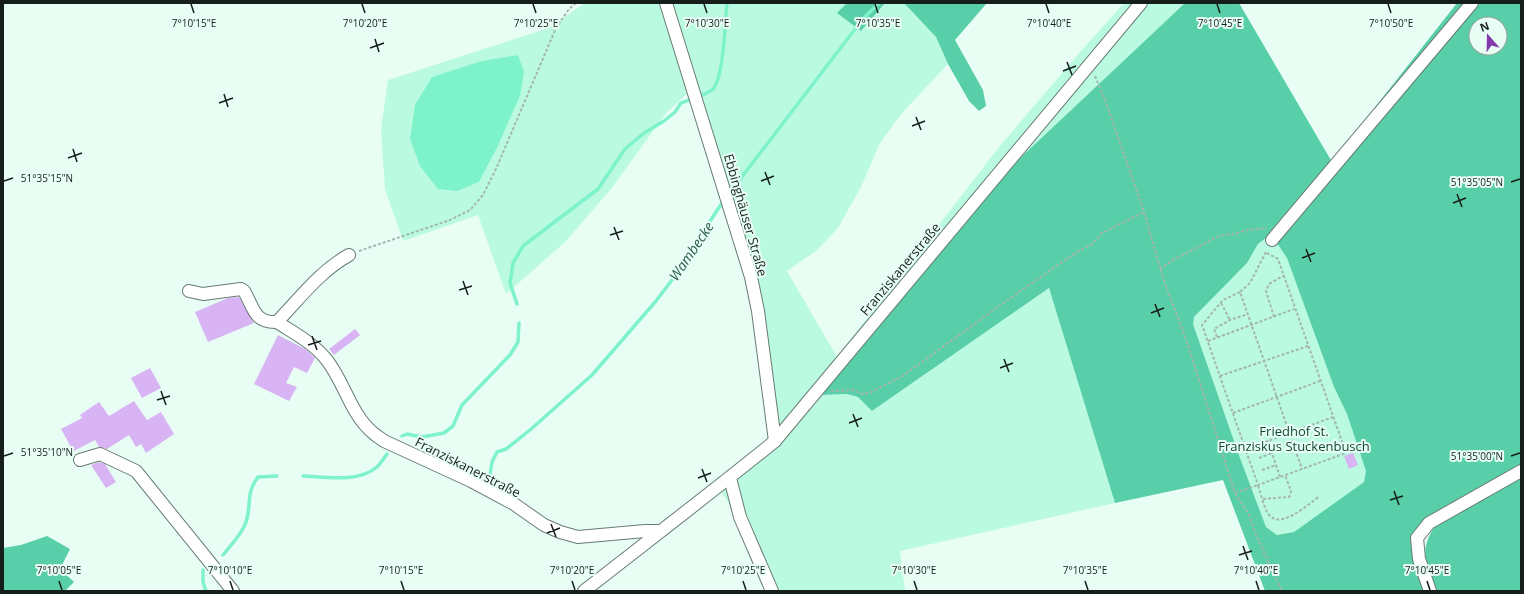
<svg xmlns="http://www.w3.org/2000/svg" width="1524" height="594" font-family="'Open Sans',sans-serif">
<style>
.green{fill:#bafae1;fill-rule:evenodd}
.forest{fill:#58cfa9;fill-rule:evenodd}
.water{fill:#7ef3cb}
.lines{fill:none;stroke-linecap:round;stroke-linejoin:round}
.stream{stroke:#7ef3cb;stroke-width:3.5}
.building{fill:#d9b4f4}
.minor-casing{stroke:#687b73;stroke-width:14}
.path{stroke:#a4b6af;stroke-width:2;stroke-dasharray:3 2;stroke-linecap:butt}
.minor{stroke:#fff;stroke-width:12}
.ticks{fill:none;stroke:#161e1b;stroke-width:1.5}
.labels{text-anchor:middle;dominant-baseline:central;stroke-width:4;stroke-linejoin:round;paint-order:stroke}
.street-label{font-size:13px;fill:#161e1b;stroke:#e8fef5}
.park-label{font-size:13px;fill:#134737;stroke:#e8fef5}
.water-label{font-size:14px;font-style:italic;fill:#2d5e4d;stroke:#e8fef5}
.ticks-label{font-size:10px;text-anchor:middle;fill:#161e1b;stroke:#e8fef5;stroke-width:4;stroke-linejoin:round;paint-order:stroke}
</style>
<rect width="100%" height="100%" fill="#e8fef5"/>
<g class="green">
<path d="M585,3H847L838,13L861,31L885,3H904L936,37L948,64L902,113L880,143L861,187L838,228L816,251L787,271L837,357L999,147L1080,52L1124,3H1185L1017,161L821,395L847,394L858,397L872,411L1049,288L1115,503L900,551L905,591H767L728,502L714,482L769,438L751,291L690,91L667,112L611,189L565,242L506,294L478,215L403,241L385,189L381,129L388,80L549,28ZM518,55L520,96L497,148L479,182L432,77L481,61Z"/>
<path d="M1266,238L1277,243L1287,258L1334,387L1347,414L1366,471L1364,482L1294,532L1277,535L1266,527L1240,458L1193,324L1194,317L1247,263L1258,244Z"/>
</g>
<g class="forest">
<path d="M847,3H885L861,31L837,13Z"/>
<path d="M904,3H987L955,40L983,90L986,106L979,111L969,101L948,64L936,37Z"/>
<path d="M1185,3H1239L1332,162L1457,3H1521V466L1420,525C1416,529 1412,532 1411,538C1409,549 1422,580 1426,591H1265L1223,480L1115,503L1049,288L872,411L858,397L847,394L820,395L1017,161ZM1476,24H1500V48H1476ZM1266,238L1277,243L1287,258L1334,387L1347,414L1366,471L1364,482L1294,532L1277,535L1266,527L1240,458L1193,324L1194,317L1247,263L1258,244Z"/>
<path d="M1521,475V591H1435C1427,565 1418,551 1435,526Z"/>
<path d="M47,536L70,549L60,569L74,582L65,591H3V548L21,545Z"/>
</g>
<path class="water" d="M518,55L524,72L520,96L497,148L479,182L457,191L438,189L420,166L410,139L415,105L432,77L481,61Z"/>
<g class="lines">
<g class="stream">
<path d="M728,195L862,20L879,3"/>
<path d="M517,304L510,283L513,263L523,246L598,189L625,149L644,133L664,121L675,112L681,103C691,99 703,96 712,90C724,80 725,20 727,3"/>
<path d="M402,436L407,434L422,437L444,433L453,426L462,405L510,355L518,342L519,323"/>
<path d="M303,476C326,477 358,483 377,467C381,463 384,458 387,454"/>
<path d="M489,481L492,462L497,452L506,449L530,430L592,375L656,301L678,272L691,250L724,200"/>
<path d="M223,555C231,545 242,534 246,522C252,505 245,494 258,477L277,476"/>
<path d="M203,570V582L206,591"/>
</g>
</g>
<g class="building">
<path d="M239,297L254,323L208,342L195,312L228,298Z"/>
<path d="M355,329L360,335L334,355L329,349Z"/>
<path d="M278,335L305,349L315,358L307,373L294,367L286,383L297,387L289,401L254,384Z"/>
<path d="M150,368L161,388L142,398L131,378Z"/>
<path d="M134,401L147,420L161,412L174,434L146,453L141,444L136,447L129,435L107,449L99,447L95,440L74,451L73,448L72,449L61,429L82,418L80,415L99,402L109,416Z"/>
<path d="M1353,453L1358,465L1349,469L1344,456Z"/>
<path d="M99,462L105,464L116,482L106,488L91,465Z"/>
</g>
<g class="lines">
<defs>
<g id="minor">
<path d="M666,3L751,277L758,311L775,441"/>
<path d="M1272,240L1472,3"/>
<path d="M349,255C320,271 300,298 277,322C294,333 313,343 326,359C344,381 350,413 372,432C375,435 380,438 384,441L471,481L514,504L544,525L560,532L578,537L645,531H659"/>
<path d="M189,291L203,294L241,289L244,291C254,308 254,323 277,322"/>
<path d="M80,460L100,454L136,471L233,591"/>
<path d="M730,478L740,517L772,591"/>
<path d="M584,591C648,541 712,492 775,441L1141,3"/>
<path d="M1430,591L1419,559L1417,538L1429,523L1521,471"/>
</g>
</defs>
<use href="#minor" class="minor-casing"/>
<g class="path">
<path d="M1095,76L1104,97L1144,212L1164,281L1186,339L1235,493L1249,515L1257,537L1282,591"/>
<path d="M359,251L450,220L470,210L483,195L496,169L556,28L569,9L576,3"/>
<path d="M1266,252L1250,283L1240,292L1302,469"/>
<path d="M1160,269L1173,260L1219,236L1233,234L1248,230L1267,228"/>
<path d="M1240,292L1223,300L1202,325L1258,485L1346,453L1278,259L1265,252"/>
<path d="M1221,303L1230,320"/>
<path d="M1274,317L1266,291L1269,284L1283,276"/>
<path d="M1217,337L1214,329L1230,320L1248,314"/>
<path d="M1208,341L1294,309"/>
<path d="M1220,376L1308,346"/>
<path d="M831,391L852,390L863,394L871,392L901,377L1009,299L1077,252L1092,244L1102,233L1144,212"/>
<path d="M1233,413L1320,381"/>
<path d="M1268,441L1280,477"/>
<path d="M1246,449L1333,417"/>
<path d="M1259,458L1272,453"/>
<path d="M1262,470L1276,465"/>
<path d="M1235,493L1258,485C1261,494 1263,504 1267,512C1278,533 1308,504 1320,496"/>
<path d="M1263,499L1288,497L1290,496L1291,491L1285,475"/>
</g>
<use href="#minor" class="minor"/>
</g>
<path class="ticks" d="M191,4L194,13M362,4L365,13M533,4L536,13M704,4L707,13M875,4L878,13M1046,4L1049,13M1217,4L1220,13M1388,4L1391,13M375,39L379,52M370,48L384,43M1067,62L1072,75M1063,71L1076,66M224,94L228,107M219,103L233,98M916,117L921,130M912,126L925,121M73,149L77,162M68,158L82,153M765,172L770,185M4,181L13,178M761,181L774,176M1511,182L1520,179M1457,194L1462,207M1453,203L1466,198M614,227L619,240M610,235L623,231M1306,249L1311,262M1302,258L1315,253M463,281L468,295M459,290L472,286M1155,304L1160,317M1151,313L1164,308M312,336L317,350M308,345L321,341M1004,359L1009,372M1000,368L1013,363M161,391L166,405M157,400L170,396M853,414L858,427M849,423L862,418M4,456L13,453M1511,456L1520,453M702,469L707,482M698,478L711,473M1394,491L1399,505M1390,500L1403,496M551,524L556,537M547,533L560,528M1243,546L1248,560M1239,555L1252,551M59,581L62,590M230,581L233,590M401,581L404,590M572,581L575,590M743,581L746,590M914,581L917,590M1085,581L1088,590M1256,581L1259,590M1427,581L1430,590"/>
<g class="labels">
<g class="street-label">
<text transform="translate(746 215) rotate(74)">Ebbinghäuser Straße</text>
<text transform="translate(900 269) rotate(-50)">Franziskanerstraße</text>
<text transform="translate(468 467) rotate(27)">Franziskanerstraße</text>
</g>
<g class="park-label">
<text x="1294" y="431">Friedhof St.<tspan x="1294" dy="15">Franziskus Stuckenbusch</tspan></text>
</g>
<g class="water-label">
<text transform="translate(691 251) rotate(-56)">Wambecke</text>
</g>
</g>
<g class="ticks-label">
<text x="194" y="27">7°10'15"E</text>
<text x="878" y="27">7°10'35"E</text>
<text x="1049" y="27">7°10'40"E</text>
<text x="1391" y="27">7°10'50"E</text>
<text x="365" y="27">7°10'20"E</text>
<text x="536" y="27">7°10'25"E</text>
<text x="707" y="27">7°10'30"E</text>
<text x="1220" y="27">7°10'45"E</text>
<text x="47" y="182">51°35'15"N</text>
<text x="1477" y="186">51°35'05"N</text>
<text x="47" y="456">51°35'10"N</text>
<text x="1477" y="460">51°35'00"N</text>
<text x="59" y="574">7°10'05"E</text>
<text x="230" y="574">7°10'10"E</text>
<text x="401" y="574">7°10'15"E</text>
<text x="572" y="574">7°10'20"E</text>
<text x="743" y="574">7°10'25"E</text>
<text x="914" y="574">7°10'30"E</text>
<text x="1085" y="574">7°10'35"E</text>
<text x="1256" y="574">7°10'40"E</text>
<text x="1427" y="574">7°10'45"E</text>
</g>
<rect width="1524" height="594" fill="none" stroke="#161e1b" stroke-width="8"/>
<g transform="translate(1488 36) rotate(340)"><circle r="19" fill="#e8fef5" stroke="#94a49e"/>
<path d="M0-3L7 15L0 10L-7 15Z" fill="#8239ab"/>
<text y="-6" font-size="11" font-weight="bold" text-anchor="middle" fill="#161e1b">N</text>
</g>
</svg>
